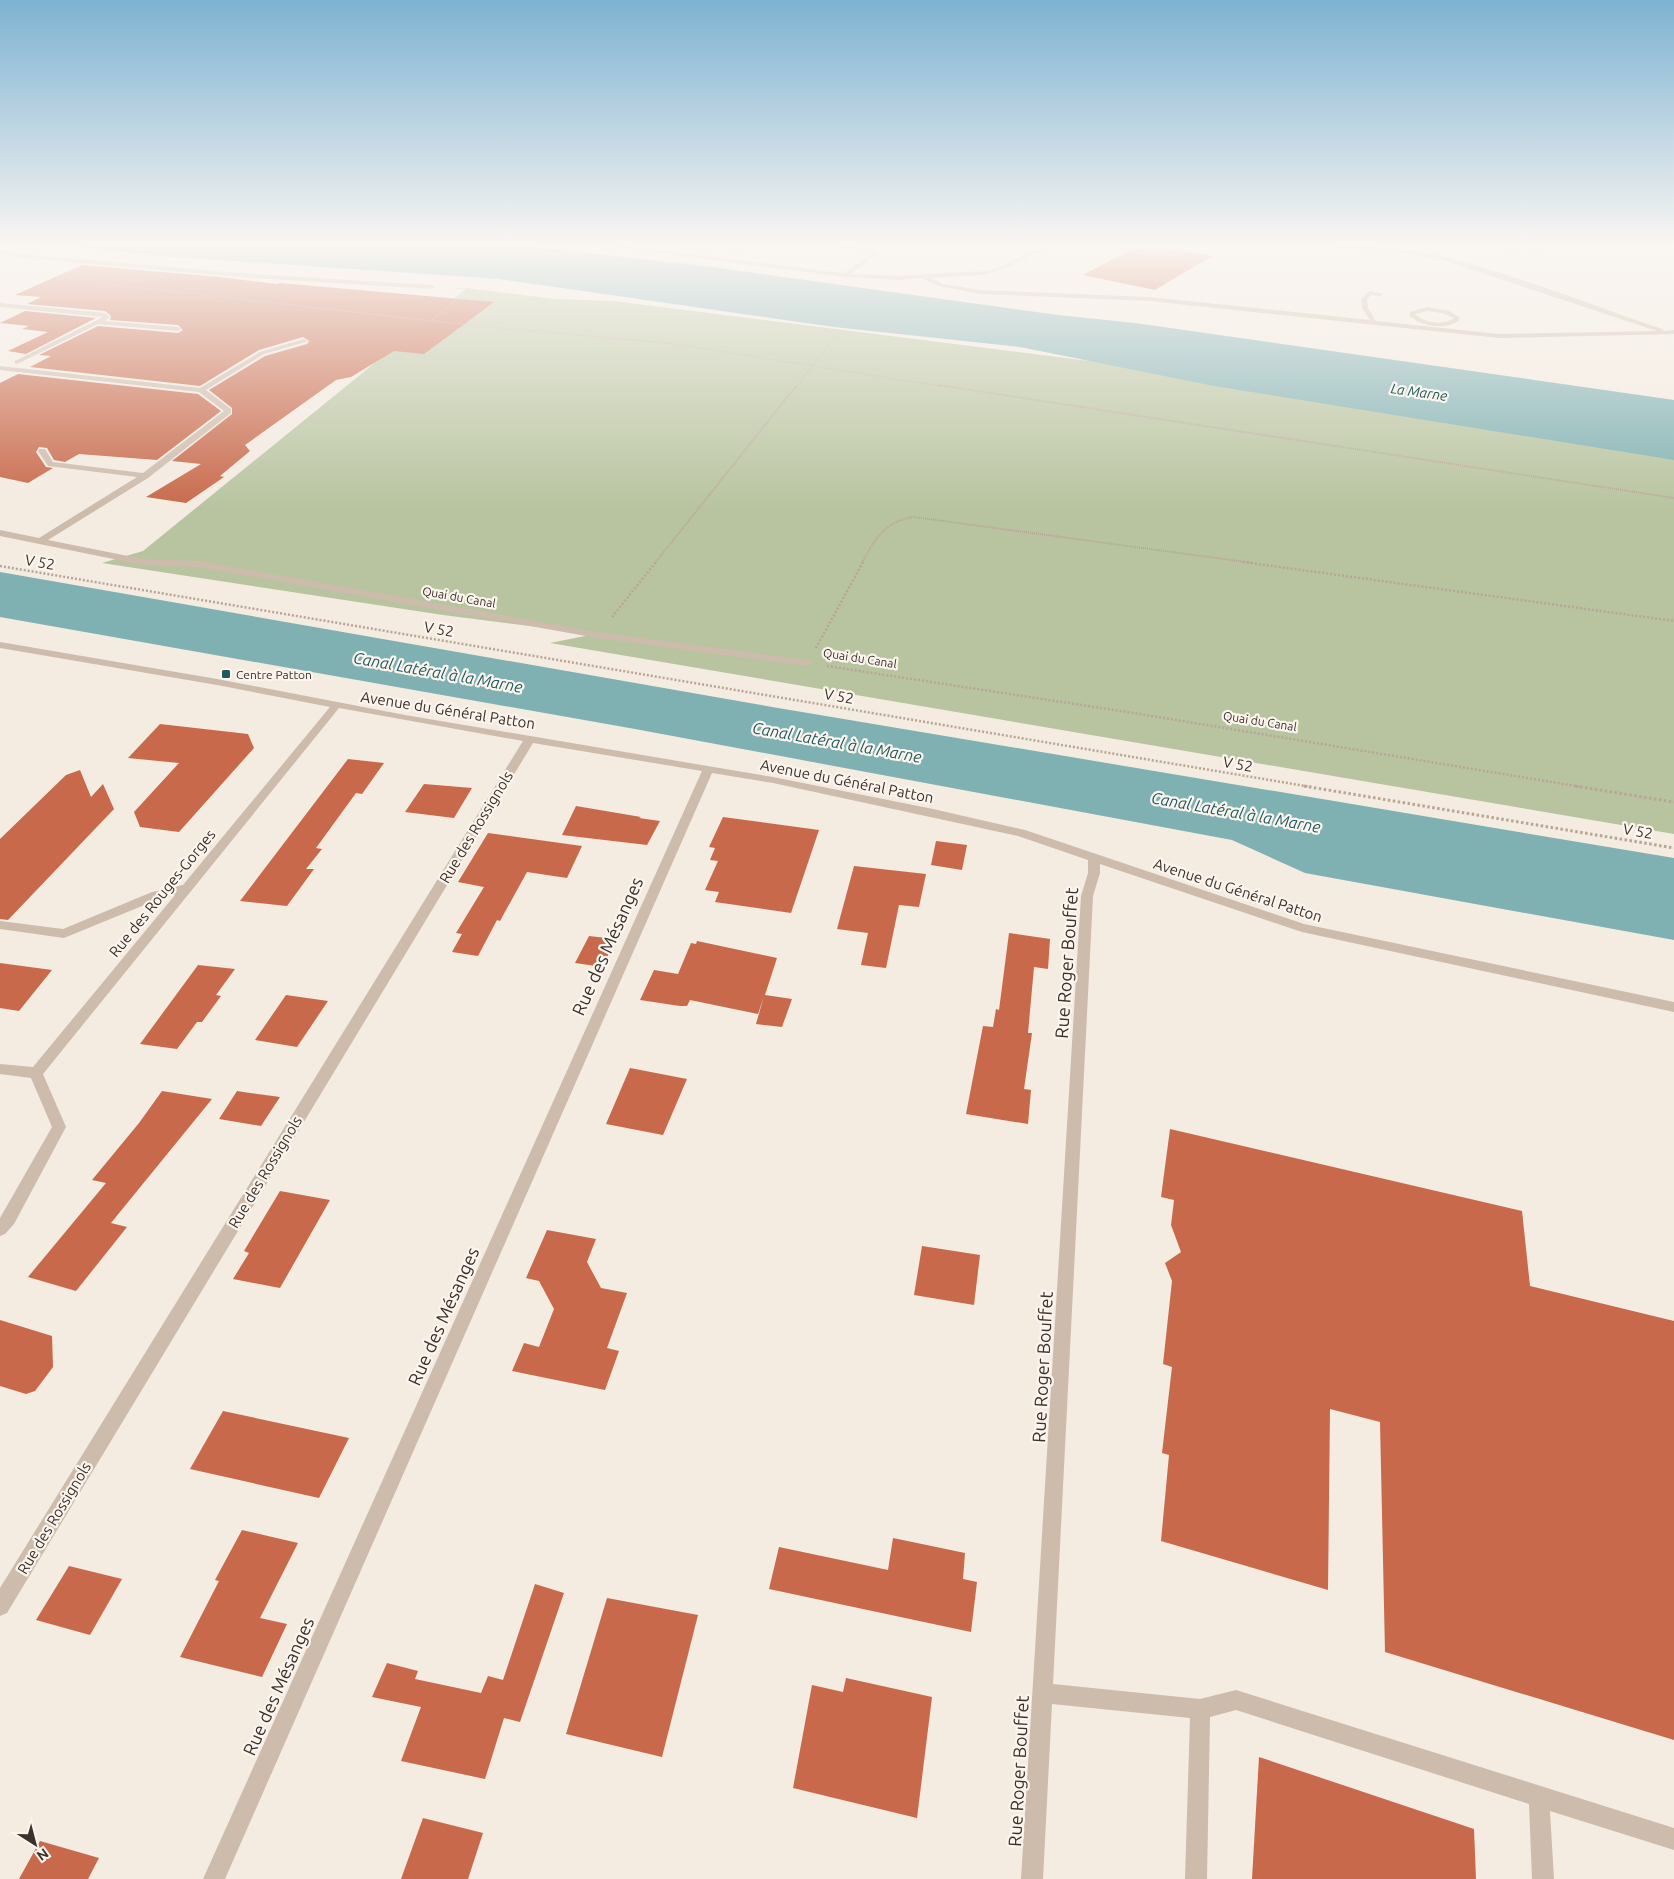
<svg xmlns="http://www.w3.org/2000/svg" width="1674" height="1879" font-family="Ubuntu,sans-serif">
<style>
.green{fill:#b8c4a0}
.water{fill:#7fb0b2}
.building{fill:#c8694b}
.lines{fill:none;stroke-linecap:round;stroke-linejoin:round}
.path-far3{stroke:#b9a596;stroke-width:1;stroke-dasharray:1 1;stroke-linecap:butt}
.path-far2{stroke:#b9a596;stroke-width:2;stroke-dasharray:1 1;stroke-linecap:butt}
.path-far1{stroke:#b9a596;stroke-width:2.5;stroke-dasharray:2 2;stroke-linecap:butt}
.path{stroke:#b9a596;stroke-width:3;stroke-dasharray:2.5 2.5;stroke-linecap:butt}
.minor{fill:#cdbbac;fill-rule:evenodd}
.poi-dot{fill:#1f5a5e;stroke:#fbf5ee;stroke-width:2}
.labels{text-anchor:middle;dominant-baseline:central;stroke-width:4.5;stroke-linejoin:round;paint-order:stroke}
.far-street-label{font-size:12px;fill:#3b302b;stroke:#fbf5ee}
.far-poi-label{font-size:12px;fill:#3b302b;stroke:#fbf5ee;text-anchor:start}
.far-water-label{font-size:14px;font-style:italic;fill:#1f5a5e;stroke:#fbf5ee}
.street-label{font-size:15px;fill:#3b302b;stroke:#fbf5ee}
.water-label{font-size:16px;font-style:italic;fill:#1f5a5e;stroke:#fbf5ee}
.near-street-label{font-size:18px;fill:#3b302b;stroke:#fbf5ee}
</style>
<rect width="100%" height="100%" fill="#f4ebe1"/>
<path class="green" d="M467,288L555,299L613,301L1113,364L1674,455V834L550,643L595,634L443,615L102,563L143,551Z"/>
<g class="water">
<path d="M75,246H521L697,265L1058,315L1135,323L1674,400V460L1214,386L1020,347L834,327L499,279L148,255Z"/>
<path d="M0,572L778,708L1674,858V940L1305,873L1232,840L635,729L0,617Z"/>
</g>
<g class="building">
<path d="M1134,248L1149,251L1178,250L1212,256L1155,290L1083,275Z"/>
<path d="M82,265L219,277L277,284L280,283L494,302L424,354L394,351L351,377L336,380L245,445L250,451L220,476L224,477L186,503L146,497L201,464L172,461L232,414V408L209,390L265,356L307,344L309,341L303,337L259,350L200,386L30,367L51,356L39,355L98,326L178,333L183,330L178,325L110,320L111,316L105,311L27,304L41,297L15,295Z"/>
<path d="M25,311L96,318L26,354L8,351L48,332L22,329L29,326L0,323Z"/>
<path d="M18,374L198,394L221,411L157,460L79,454L65,462L54,460L47,448L39,447L36,452L46,467L53,468L28,483L0,477V383Z"/>
<path d="M160,724L248,734L254,748L179,832L140,827L134,812L179,763L128,758Z"/>
<path d="M348,759L384,763L362,794L356,793L316,848L322,849L306,869H314L287,906L240,901Z"/>
<path d="M80,770L91,797L103,784L114,809L8,920L0,919V839L66,775Z"/>
<path d="M424,784L472,788L454,818L405,812Z"/>
<path d="M576,806L641,817L639,818L660,821L647,845L562,835Z"/>
<path d="M723,817L819,830L791,913L715,902L719,892L705,890L718,861L710,860L715,848L709,847Z"/>
<path d="M488,833L582,846L567,878L527,872L500,921L497,920L478,956L452,952L462,934L456,933L484,887L458,882Z"/>
<path d="M936,841L967,845L962,870L931,865Z"/>
<path d="M854,866L926,874L919,907L899,905L886,968L861,965L868,933L837,929Z"/>
<path d="M1009,933L1050,939L1048,969L1034,967L1028,1033H1032L1024,1089L1031,1090L1028,1124L966,1114L983,1026L993,1027L996,1009L999,1010Z"/>
<path d="M589,936L615,939L603,967L575,963Z"/>
<path d="M697,941L777,958L765,995L792,999L782,1027L756,1024L764,996L758,1014L690,1000L687,1006H680L640,1000L654,970L678,974L691,943L696,944Z"/>
<path d="M0,963L52,970L19,1011L0,1008Z"/>
<path d="M198,965L235,969L216,995L221,996L202,1022H197L177,1049L140,1044Z"/>
<path d="M286,995L328,1001L297,1047L255,1040Z"/>
<path d="M630,1068L687,1079L663,1135L606,1124Z"/>
<path d="M162,1091L212,1099L111,1223L127,1227L76,1291L28,1277L106,1183L92,1180L139,1123Z"/>
<path d="M237,1091L250,1093L280,1097L261,1126L219,1119Z"/>
<path d="M1170,1129L1522,1211L1530,1286L1674,1321V1740L1385,1652L1380,1422L1330,1409L1328,1590L1161,1541L1169,1455L1162,1453L1172,1367L1163,1364L1172,1281L1165,1263L1181,1252L1171,1225L1174,1200L1161,1197Z"/>
<path d="M280,1191L330,1200L280,1288L233,1279L249,1253L244,1251Z"/>
<path d="M547,1230L596,1239L587,1262L601,1288L627,1293L607,1348L619,1351L605,1390L512,1371L524,1343L539,1347L554,1309L539,1281L526,1278Z"/>
<path d="M922,1246L980,1255L974,1305L914,1295Z"/>
<path d="M0,1320L52,1336L53,1367L35,1391L26,1394L0,1386Z"/>
<path d="M223,1411L349,1438L319,1498L190,1469Z"/>
<path d="M242,1530L298,1543L260,1618L287,1624L262,1677L180,1657L219,1581L215,1580Z"/>
<path d="M893,1538L965,1553L963,1579L977,1582L971,1632L769,1589L779,1547L888,1570Z"/>
<path d="M69,1566L122,1579L90,1635L36,1620Z"/>
<path d="M535,1584L564,1593L520,1722L504,1718L485,1779L401,1761L421,1707L372,1697L387,1663L418,1671L415,1679L481,1693L488,1676L503,1680Z"/>
<path d="M607,1598L698,1615L662,1757L566,1734Z"/>
<path d="M846,1678L932,1697L917,1818L793,1788L812,1685L843,1692Z"/>
<path d="M1259,1757L1474,1829L1476,1879H1252Z"/>
<path d="M423,1818L483,1833L468,1879H401Z"/>
<path d="M40,1841L99,1858L88,1879H19Z"/>
</g>
<g class="lines">
<g class="path-far3">
<path d="M1500,254L1621,246"/>
<path d="M97,283L479,326L676,344L946,387"/>
<path d="M432,320L470,289L451,288"/>
<path d="M796,387L841,330"/>
</g>
<g class="path-far2">
<path d="M938,385L1674,498"/>
<path d="M655,563L797,385"/>
<path d="M862,563C874,540 886,520 914,517L1253,563"/>
</g>
<g class="path-far1">
<path d="M1243,562L1674,621"/>
<path d="M0,566L1311,787"/>
<path d="M612,617L656,562"/>
<path d="M816,648L863,562"/>
<path d="M827,666L1140,714L1582,787"/>
</g>
<g class="path">
<path d="M1304,786L1674,848"/>
<path d="M1575,786L1674,802"/>
</g>
<g class="minor">
<path d="M606,246H623L844,273L873,252L827,246H847L881,251L851,274L899,276L982,271L994,269L1045,246H1053L998,271L982,275L930,278L943,284L980,290L1149,297L1370,320L1362,308L1361,299L1369,291L1383,294L1380,296L1371,295L1367,299L1368,308L1376,321L1499,334L1657,331L1442,260L1388,251L1304,246C1351,246 1399,245 1445,257C1517,275 1591,305 1662,329L1663,331L1674,330V334L1499,338L1149,301L980,294L939,286L921,278L899,280L845,277Z"/>
<path d="M711,246H718L710,251H706V249Z"/>
<path d="M743,246H750L738,254H734V252Z"/>
<path d="M0,250L22,254L240,273L432,285L435,287L432,289L240,277L22,258L0,254Z"/>
<path d="M0,303L105,313L110,317L105,321L178,327L181,329L178,331L98,324L17,364L15,363V361L103,317L0,307Z"/>
<path d="M1427,307L1449,311L1459,317V321C1445,330 1422,327 1410,316V312ZM1427,311L1443,313L1454,318C1444,326 1424,323 1415,314Z"/>
<path d="M304,339L307,341L306,342L264,354L206,390L231,409V413L148,478L48,540L143,559L199,561L597,632L808,660L813,663L808,666L597,638L199,567L143,565L0,536V530L39,538L137,477L48,466L38,451L39,449H45L53,462L143,473L224,411L199,392L0,370V366L200,388L260,352Z"/>
<path d="M0,642L217,679L405,715L773,777L933,809L1025,830L1304,924L1674,1002V1012L1302,932L1100,864V873L1093,896L1053,1684L1200,1699L1236,1690L1674,1828V1850L1550,1811L1554,1879H1532L1529,1804L1236,1710L1210,1717L1207,1879H1185L1190,1718L1052,1704L1043,1879H1021L1081,896L1088,873V860L1018,836L773,783L712,773L225,1879H203L702,771L533,743L7,1613L0,1616V1588L523,741L339,708L43,1074L66,1127L14,1224L5,1234L0,1236V1218L52,1127L31,1078L0,1074V1064L33,1067L175,895L159,899L64,938L0,929V921L63,929L152,892L183,885L330,707L217,685L0,648Z"/>
</g>
</g>
<linearGradient id="sky" x2="0" y2="1"><stop stop-color="#7eb2d2"/><stop offset="0.48" stop-color="#faf6f2"/><stop offset="1" stop-color="#faf6f2" stop-opacity="0"/></linearGradient>
<rect width="1674" height="509" fill="url(#sky)"/>
<rect class="poi-dot" x="221" y="669" width="10" height="10" rx="2.5"/>
<g class="labels">
<g class="far-street-label">
<text transform="translate(459 597) rotate(10)">Quai du Canal</text>
<text transform="translate(860 658) rotate(9)">Quai du Canal</text>
<text transform="translate(1260 721) rotate(9)">Quai du Canal</text>
</g>
<g class="far-poi-label">
<text x="236" y="674">Centre Patton</text>
</g>
<g class="far-water-label">
<text transform="translate(1419 392) rotate(8)">La Marne</text>
</g>
<g class="street-label">
<text transform="translate(40 562) rotate(10)">V 52</text>
<text transform="translate(439 629) rotate(10)">V 52</text>
<text transform="translate(839 696) rotate(10)">V 52</text>
<text transform="translate(448 710) rotate(9)">Avenue du Général Patton</text>
<text transform="translate(1238 764) rotate(10)">V 52</text>
<text transform="translate(847 781) rotate(11)">Avenue du Général Patton</text>
<text transform="translate(476 827) rotate(-59)">Rue des Rossignols</text>
<text transform="translate(1638 831) rotate(10)">V 52</text>
<text transform="translate(1238 890) rotate(18)">Avenue du Général Patton</text>
<text transform="translate(162 893) rotate(-51)">Rue des Rouges-Gorges</text>
<text transform="translate(265 1172) rotate(-59)">Rue des Rossignols</text>
<text transform="translate(54 1518) rotate(-59)">Rue des Rossignols</text>
</g>
<g class="water-label">
<text transform="translate(438 672) rotate(10)">Canal Latéral à la Marne</text>
<text transform="translate(837 742) rotate(10)">Canal Latéral à la Marne</text>
<text transform="translate(1236 812) rotate(10)">Canal Latéral à la Marne</text>
</g>
<g class="near-street-label">
<text transform="translate(607 946) rotate(-66)">Rue des Mésanges</text>
<text transform="translate(1066 963) rotate(-86)">Rue Roger Bouffet</text>
<text transform="translate(443 1316) rotate(-66)">Rue des Mésanges</text>
<text transform="translate(1042 1367) rotate(-87)">Rue Roger Bouffet</text>
<text transform="translate(278 1686) rotate(-66)">Rue des Mésanges</text>
<text transform="translate(1018 1771) rotate(-87)">Rue Roger Bouffet</text>
</g>
</g>
<g transform="translate(35 1844) rotate(144)" stroke="#fbf5ee" stroke-width="4" paint-order="stroke">
<path d="M0-4L9 19L0 12L-9 19Z" fill="#3b302b"/>
<text y="-8" font-size="14" font-weight="bold" text-anchor="middle" fill="#3b302b">N</text>
</g>
</svg>
